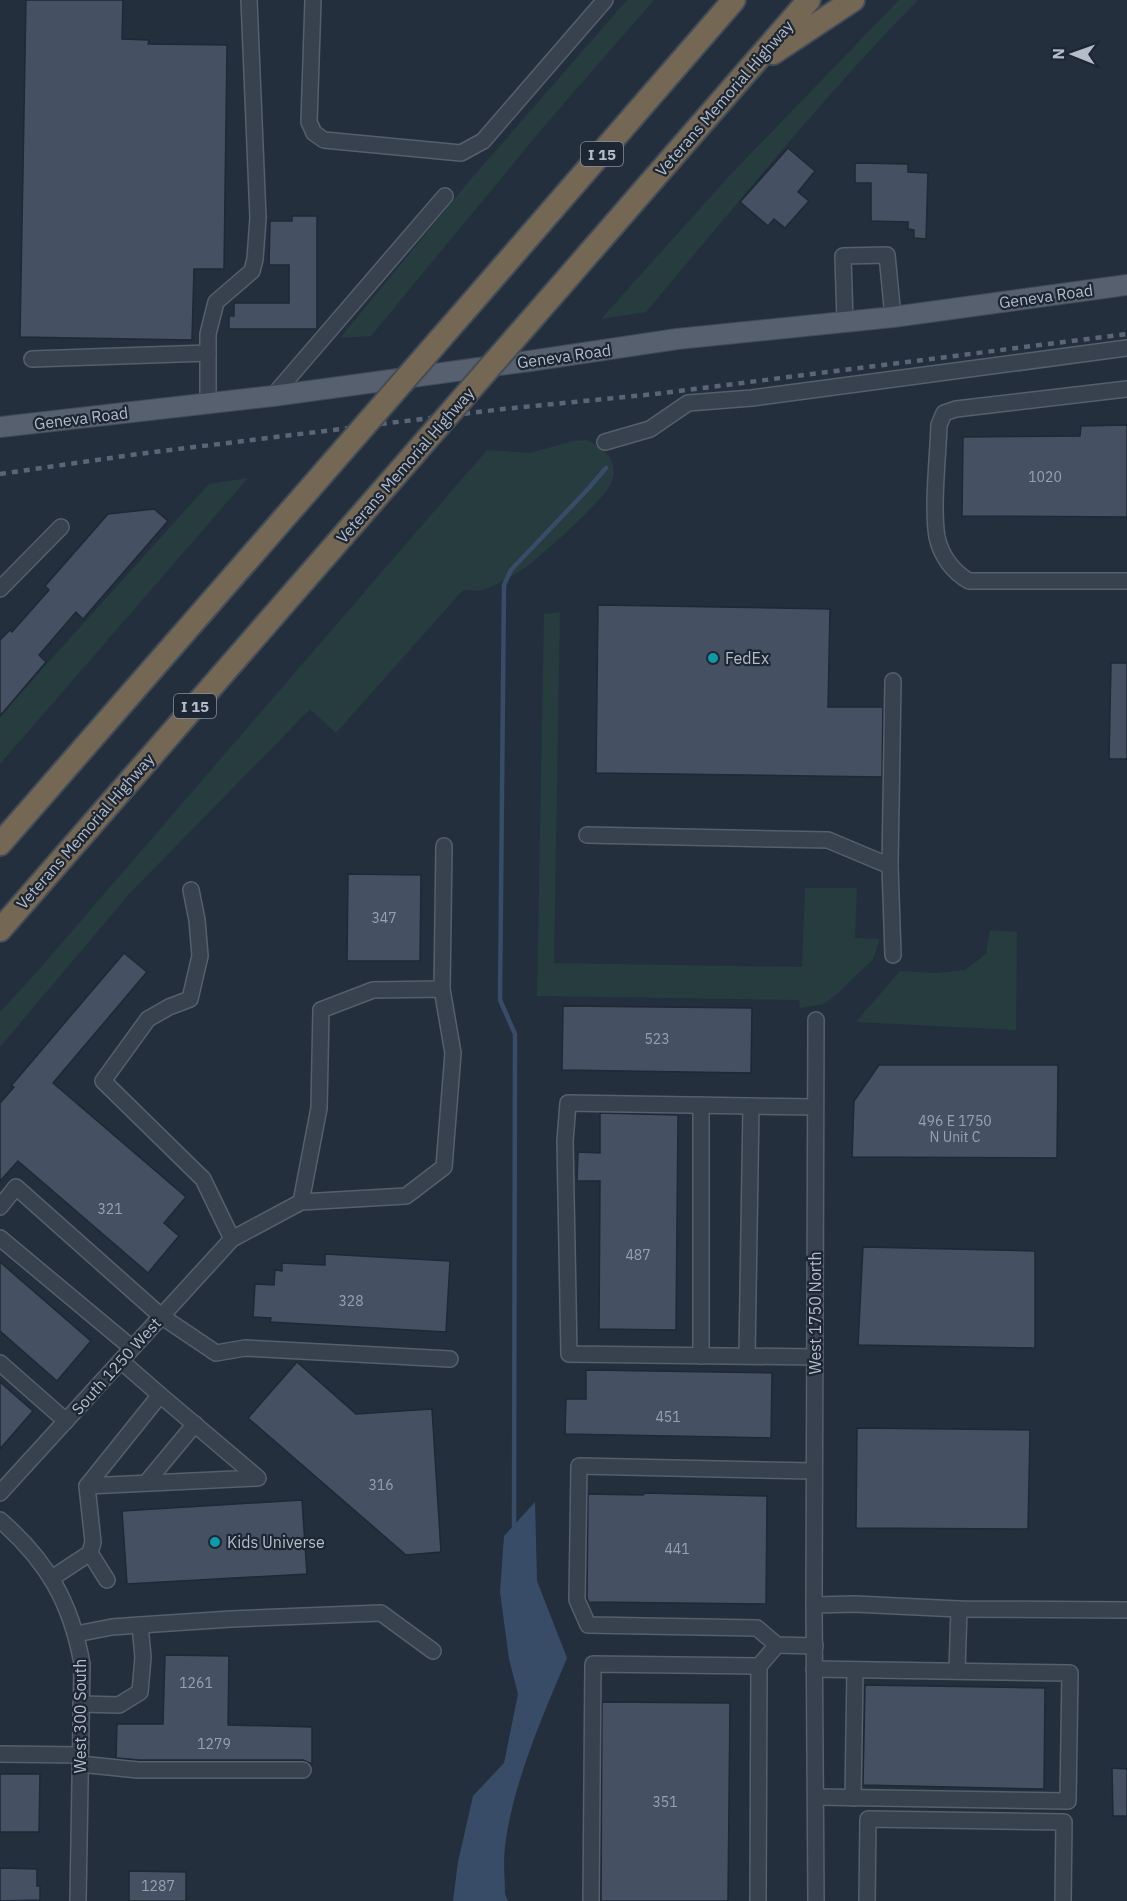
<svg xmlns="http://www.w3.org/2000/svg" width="1127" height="1901" font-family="'IBM Plex Sans',sans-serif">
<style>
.green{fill:#263c3f}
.water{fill:#394c67}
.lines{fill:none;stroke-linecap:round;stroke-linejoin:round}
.stream{stroke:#394c67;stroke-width:4.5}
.building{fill:#455162;stroke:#1f2835;stroke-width:1.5}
.minor-casing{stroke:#565f6c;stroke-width:18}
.major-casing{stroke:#414a57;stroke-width:22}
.highway-casing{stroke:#434c59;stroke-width:26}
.minor{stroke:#38414e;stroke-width:15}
.major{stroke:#56606e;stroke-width:20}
.highway{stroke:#746855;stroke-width:22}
.rail{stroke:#5a6575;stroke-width:4.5;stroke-dasharray:6 6;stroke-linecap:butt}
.highway-bridge-casing{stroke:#434c59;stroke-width:26;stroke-linecap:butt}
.highway-bridge{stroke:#746855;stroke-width:22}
.culture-dot{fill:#0f9aa8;stroke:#1d2633;stroke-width:2}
.labels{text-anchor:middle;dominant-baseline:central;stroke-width:4.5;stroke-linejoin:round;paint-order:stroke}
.number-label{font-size:14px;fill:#98a1af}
.shield{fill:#1d2633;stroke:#878f9c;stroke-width:1.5}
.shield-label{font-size:15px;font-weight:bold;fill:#b4bcc9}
.street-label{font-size:16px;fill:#b4bcc9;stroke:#1d2633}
.poi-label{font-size:16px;fill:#b4bcc9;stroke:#1d2633;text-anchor:start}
</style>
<rect width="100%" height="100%" fill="#242f3e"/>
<g class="green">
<path d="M627,0H654L546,124L371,336L340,338L470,180Z"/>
<path d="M899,0H918C821,99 735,207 646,312L601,319L731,174Z"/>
<path d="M586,440C603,446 619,461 612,481C606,499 547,550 530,564C518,573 500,583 486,589C479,592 470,590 463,590L336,733L310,709L130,893L0,1047V1012L35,974L487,450L530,453L573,441Z"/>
<path d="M248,478L0,764V716L209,484Z"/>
<path d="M560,612L554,963L802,967L805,888H857L855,938L880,939L873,959L837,994L824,1004L800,1008L799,1000L537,996L544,614Z"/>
<path d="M990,930L1017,932L1016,1030L856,1022L900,971L937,973L965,970L986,954Z"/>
</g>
<path class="water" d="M535,1502L537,1581L567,1658C543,1715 512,1785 505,1847C503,1862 505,1879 505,1894L508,1901H453L458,1862L473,1796L504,1763L518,1694L509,1659L500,1592L504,1536Z"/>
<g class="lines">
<path class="stream" d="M514,1530L515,1034L500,1000L504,585L511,570L588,489L606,468"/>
</g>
<g class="building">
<path d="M26,0H123L122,39L149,40L148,44L227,45L224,269H194L192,340L20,337Z"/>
<path d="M788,148L815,171L798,192L809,201L785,228L774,219L768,226L740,202Z"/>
<path d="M855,163L908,164V172L928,173L926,239L914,238V230L908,229V222L871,221V183H855Z"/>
<path d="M292,216H317V329H229V316H234V303H289V265H269L270,221H292Z"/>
<path d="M1127,425V517L962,516L963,437L1080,436L1081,426Z"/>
<path d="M154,509L168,521L83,619L76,612L39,655L46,662L0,716V640L10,630L12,632L49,590L45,586L108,514Z"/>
<path d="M598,605L830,609L828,707H883L882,777L596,773Z"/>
<path d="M1111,663H1127V759H1109Z"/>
<path d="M348,874L421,875L420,961H347Z"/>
<path d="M124,953L147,972L53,1083L186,1197L164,1223L179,1236L148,1273L18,1161L0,1181V1103L14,1087L11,1086Z"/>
<path d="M563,1006L752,1008L751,1073L562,1070Z"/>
<path d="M879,1065H1058L1057,1158L852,1157L854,1101Z"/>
<path d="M600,1113L678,1115L676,1330L599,1329L600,1181H577L578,1152L600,1153Z"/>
<path d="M863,1247L1035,1251V1348L858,1345Z"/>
<path d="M325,1254L450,1261L446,1332L270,1322L271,1318L253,1317L255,1284L274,1285L275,1270L282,1271V1263L325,1265Z"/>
<path d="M0,1262L91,1341L57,1381L0,1331Z"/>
<path d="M297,1362L356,1414L432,1409L441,1552L406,1555L248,1418Z"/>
<path d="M586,1370L772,1373L771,1438L565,1434L566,1399H586Z"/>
<path d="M0,1382L33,1411L0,1449Z"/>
<path d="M857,1428L1030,1430L1028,1529L856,1528Z"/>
<path d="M645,1493L767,1496L766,1604L589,1602L587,1598L588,1494L643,1495Z"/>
<path d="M302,1500L307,1574L127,1584L122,1511Z"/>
<path d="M165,1655L229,1656L228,1725L312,1727V1764L303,1760H139L116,1758L117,1724H163Z"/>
<path d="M865,1685L1045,1688L1044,1789L863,1785Z"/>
<path d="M602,1702L730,1703L728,1901H601Z"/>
<path d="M1112,1768L1127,1769V1816H1113Z"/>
<path d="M0,1774H40L39,1832H0Z"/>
<path d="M0,1868L37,1869V1886H40V1900L0,1901Z"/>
<path d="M129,1871L186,1872V1901H129Z"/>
</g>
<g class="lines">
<defs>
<g id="minor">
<path d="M313,0L309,122L314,133L324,140L461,153L483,141L605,0"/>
<path d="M845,322L843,256L887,255L893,317"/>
<path d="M32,359L208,353"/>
<path d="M1127,389L956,409L944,413L939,425C938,457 932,507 937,537C941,556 953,572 969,581H1127"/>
<path d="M273,396L445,196"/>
<path d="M208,403V334L216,302L252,271L255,259L258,218L249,0"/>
<path d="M605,442L650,429L688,403L752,398L1127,348"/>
<path d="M0,589L61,527"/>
<path d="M587,835L828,840L890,866L893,955"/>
<path d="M890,866L893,681"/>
<path d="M191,890L197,920L200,956L190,999L169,1007L148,1019L103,1081L203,1179L232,1239"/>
<path d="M442,989L444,846"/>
<path d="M816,1020L814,1605L816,1901"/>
<path d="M701,1105V1356"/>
<path d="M0,1207L16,1187L161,1316L216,1353L245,1348L450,1359"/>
<path d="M0,1238L132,1348"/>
<path d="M747,1356L751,1106"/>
<path d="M815,1357L569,1354L565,1141L568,1103L815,1107"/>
<path d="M0,1363L66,1421"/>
<path d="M814,1471L579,1466L577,1600L588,1625L757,1628L777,1645L815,1646"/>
<path d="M146,1483L195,1424"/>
<path d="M87,1486L258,1478L160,1395"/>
<path d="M0,1493L232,1239L301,1202L406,1196L444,1167L453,1053L442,989L373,990L321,1010L319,1108L301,1202"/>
<path d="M0,1520C47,1561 71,1602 82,1664L78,1901"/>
<path d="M90,1553L107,1580"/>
<path d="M52,1578L90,1553L93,1542L87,1486L160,1395L121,1361"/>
<path d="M814,1605L855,1604L959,1609L1127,1610"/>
<path d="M76,1634L112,1627L140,1625L231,1619L381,1613L433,1651"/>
<path d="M814,1669L1070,1673L1068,1801L817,1797"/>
<path d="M957,1671L959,1609"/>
<path d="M81,1704L119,1705L140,1692L143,1657L140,1625"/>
<path d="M0,1754L80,1755"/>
<path d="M80,1764L138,1770H303"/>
<path d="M853,1798L855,1670"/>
<path d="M591,1901L593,1664L759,1666L777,1645"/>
<path d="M758,1901L759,1666"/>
<path d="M867,1901L868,1819L1064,1822L1063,1901"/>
</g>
<path id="major" d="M0,427L273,396L530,361L677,339L893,317L1127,285"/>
<g id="highway">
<path d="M773,53L853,0"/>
<path d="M551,297L809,0"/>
<path d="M468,307L734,0"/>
<path d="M0,844L306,493"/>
<path d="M0,930L389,483"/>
</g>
</defs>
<use href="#minor" class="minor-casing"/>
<use href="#major" class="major-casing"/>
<use href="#highway" class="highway-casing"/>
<use href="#minor" class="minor"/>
<use href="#major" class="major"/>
<use href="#highway" class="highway"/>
<path class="rail" d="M0,474L138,454L503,409L655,394L1127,334"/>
<defs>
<g id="highway-bridge">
<path d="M389,483L551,297"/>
<path d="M306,493L468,307"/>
</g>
</defs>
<use href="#highway-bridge" class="highway-bridge-casing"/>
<use href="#highway-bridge" class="highway-bridge"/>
</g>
<g class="culture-dot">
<circle cx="713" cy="658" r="6"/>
<circle cx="215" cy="1542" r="6"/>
</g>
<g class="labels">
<g class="number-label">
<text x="1045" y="477">1020</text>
<text x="384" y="918">347</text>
<text x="657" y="1039">523</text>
<text x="955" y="1121">496 E 1750<tspan x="955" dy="16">N Unit C</tspan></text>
<text x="110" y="1209">321</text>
<text x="638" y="1255">487</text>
<text x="351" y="1301">328</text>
<text x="668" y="1417">451</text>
<text x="381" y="1485">316</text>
<text x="677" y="1549">441</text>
<text x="196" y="1683">1261</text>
<text x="214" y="1744">1279</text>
<text x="665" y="1802">351</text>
<text x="158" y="1886">1287</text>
</g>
<g class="shield">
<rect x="581" y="142" width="42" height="24" rx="4.5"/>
<rect x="174" y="694" width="42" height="24" rx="4.5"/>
</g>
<g class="shield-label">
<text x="602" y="154">I 15</text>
<text x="195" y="706">I 15</text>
</g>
<g class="street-label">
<text transform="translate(724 98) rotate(-49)">Veterans Memorial Highway</text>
<text transform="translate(1046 296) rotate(-8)">Geneva Road</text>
<text transform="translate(564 356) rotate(-8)">Geneva Road</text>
<text transform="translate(81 418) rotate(-7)">Geneva Road</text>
<text transform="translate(405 465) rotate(-49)">Veterans Memorial Highway</text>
<text transform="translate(85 831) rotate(-49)">Veterans Memorial Highway</text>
<text transform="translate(815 1313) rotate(-90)">West 1750 North</text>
<text transform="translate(116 1366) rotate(-48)">South 1250 West</text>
<text transform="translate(80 1716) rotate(-90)">West 300 South</text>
</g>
<g class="poi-label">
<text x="725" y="658">FedEx</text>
<text x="227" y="1542">Kids Universe</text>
</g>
</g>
<g transform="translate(1073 54) rotate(271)" stroke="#1d2633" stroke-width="4.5" paint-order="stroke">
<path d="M0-4.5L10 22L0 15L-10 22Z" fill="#b4bcc9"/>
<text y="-9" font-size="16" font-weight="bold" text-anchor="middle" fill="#b4bcc9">N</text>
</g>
</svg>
